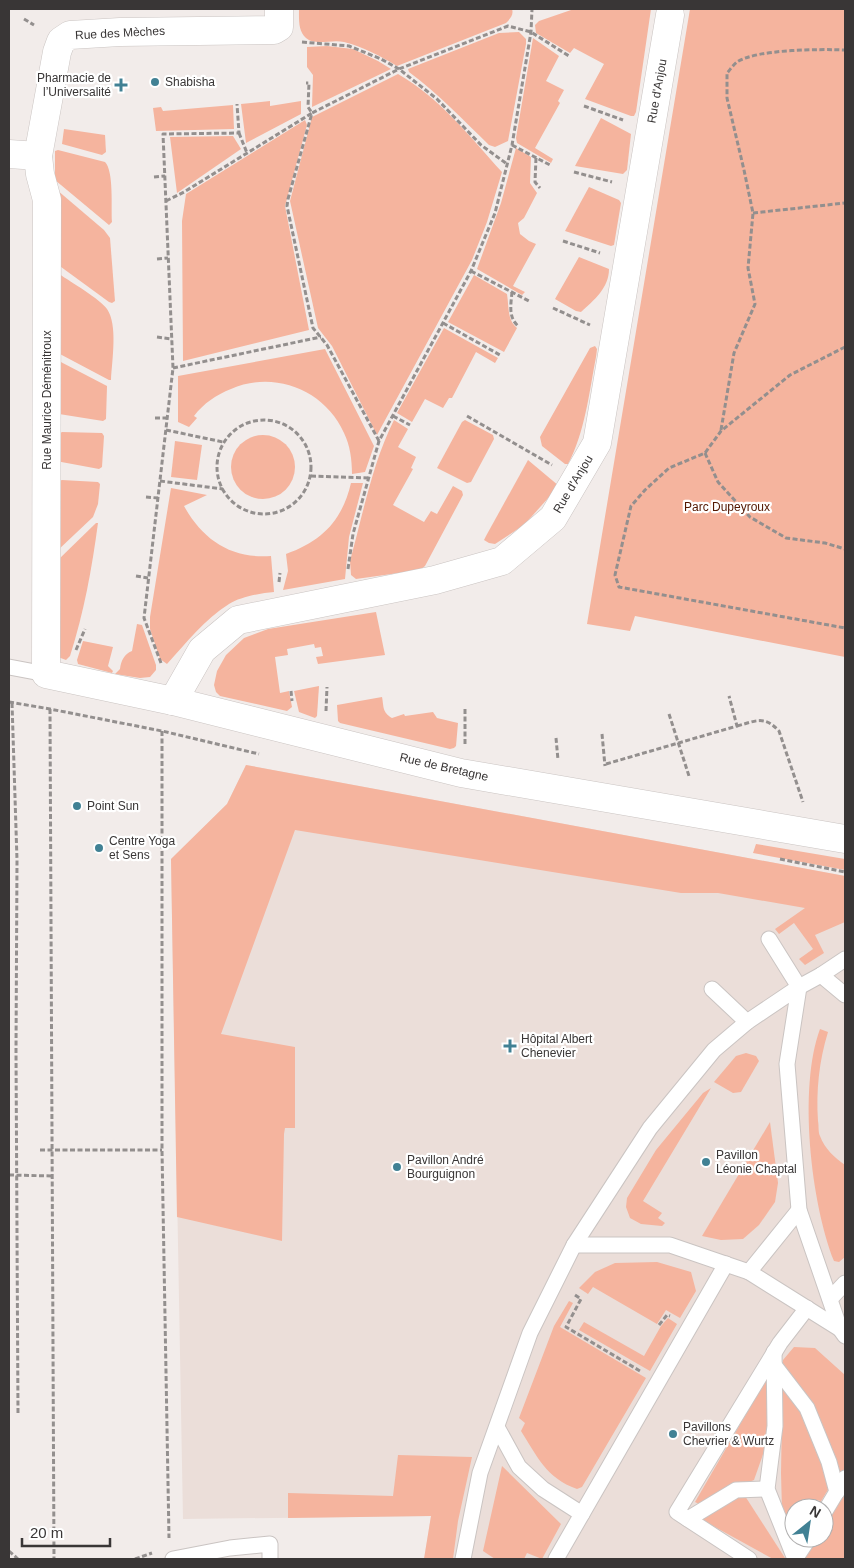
<svg xmlns="http://www.w3.org/2000/svg" width="854" height="1568" font-family="Helvetica,sans-serif">
<style>
.built{fill:#ebded9;fill-rule:evenodd}
.green{fill:#f5b49e}
.lines{fill:none;stroke-linecap:round;stroke-linejoin:round}
.service-casing{stroke:#cac4c2;stroke-width:17}
.minor-casing{stroke:#cac4c2;stroke-width:29}
.path{stroke:#938f8e;stroke-width:3;stroke-dasharray:5 2.5;stroke-linecap:butt}
.service{stroke:#fff;stroke-width:15}
.minor{stroke:#fff;stroke-width:28}
.poi-dot{fill:#418194;stroke:#fff;stroke-width:2}
.labels{text-anchor:middle;dominant-baseline:central;stroke-width:4.5;stroke-linejoin:round;paint-order:stroke}
.street-label{font-size:12px;fill:#393636;stroke:#fff}
.poi-label{font-size:12px;fill:#393636;stroke:#fff;text-anchor:start}
.park-label{font-size:12px;fill:#531700;stroke:#fff}
</style>
<rect width="100%" height="100%" fill="#f2ecea"/>
<path class="built" d="M246,765L845,876V1559H424L431,1516L183,1519L171,859L227,804ZM794,1508H824V1538H794Z"/>
<g class="green">
<path d="M299,9H512C514,15 510,19 506,23L397,66C380,56 364,47 344,42C332,39 315,46 306,38C298,31 299,19 299,9Z"/>
<path d="M574,9H651L636,112L634,116H631L585,99L604,64L574,48L570,53L536,33L535,25L539,21Z"/>
<path d="M690,9H845V657L635,616L630,631L587,624Z"/>
<path d="M519,32L526,39V44L508,141L495,147L489,145C463,120 439,94 409,72L408,69L499,33Z"/>
<path d="M533,38L559,56L546,81L564,90L558,101L560,103L535,148L553,159L551,163L517,143L516,138Z"/>
<path d="M327,46L353,49L378,61L391,69L312,107L313,75L307,67V47Z"/>
<path d="M398,74C440,98 470,137 502,172L487,222L472,260L377,435L332,346L318,328L290,201L312,117Z"/>
<path d="M270,101V106L301,101V114L246,143L241,104Z"/>
<path d="M233,105L234,129L156,131L153,108L161,107L163,111Z"/>
<path d="M601,118L631,134L627,170L623,174L575,166Z"/>
<path d="M305,120L307,125L285,206L309,330L183,361L182,221L186,194Z"/>
<path d="M64,129L105,135L106,152L102,155L62,144Z"/>
<path d="M233,136L241,149L177,193L170,137Z"/>
<path d="M516,148L531,157L530,183L537,193L524,218L518,223L520,234L529,241L536,244L513,286L525,292L522,295L477,269L501,203Z"/>
<path d="M58,150L105,162C114,171 111,208 112,222L109,225L55,180V151Z"/>
<path d="M589,187L619,200L621,203L614,245L611,246L565,231Z"/>
<path d="M57,190L104,230L110,238L115,301L112,303L109,302L57,264Z"/>
<path d="M579,257L609,269C609,288 594,300 581,312L576,311L555,299Z"/>
<path d="M59,274C71,282 100,299 107,309C118,325 112,360 111,380H109L58,353Z"/>
<path d="M474,275L507,294C509,306 507,320 517,328L504,352L448,322Z"/>
<path d="M444,328L498,358L495,363L476,352L452,398H449L443,408L425,399L412,422L397,413Z"/>
<path d="M595,346L597,349L596,357C589,393 585,432 568,464H565L542,446L540,437L590,348Z"/>
<path d="M325,349L374,446L365,472L352,474C352,460 350,445 344,433C325,390 274,370 231,389C216,395 204,403 194,416L197,418L189,427L178,422V376Z"/>
<path d="M57,360L107,386L106,419L103,421L59,414Z"/>
<path d="M394,420L408,429L398,447L416,457L411,468L413,469L393,505L424,522L431,511L437,514L453,486L462,491L463,495L425,566L420,570L356,579L351,575L350,561C363,514 372,464 394,420Z"/>
<path d="M465,420L493,435L494,439L471,482L467,483L437,468L462,422Z"/>
<path d="M62,432L102,433L104,436L102,467L99,469L56,461L57,435Z"/>
<circle cx="263" cy="467" r="32"/>
<path d="M175,441L202,445L197,480L171,477Z"/>
<path d="M528,460L559,486L524,525L495,544L489,543L484,540L486,536Z"/>
<path d="M62,480L98,482L100,484L98,504L93,517L57,551L59,481Z"/>
<path d="M351,483H363L349,537L345,579L283,590L288,571L286,554C322,541 342,521 351,483Z"/>
<path d="M171,488L207,495L184,506C203,540 231,559 271,556L274,592C261,593 240,597 229,604C205,619 186,643 167,664L160,659L150,629V617Z"/>
<path d="M96,523H98C92,568 84,612 70,656L66,660L58,657L57,561Z"/>
<path d="M376,612L385,655L318,664L316,657L323,656L321,647L315,648L314,644L287,649L288,655L275,657L280,693L289,691L292,707L287,711L220,696L216,692L214,685L217,671L226,655L244,638L268,629Z"/>
<path d="M137,624L142,625L156,665V670L150,677L140,678L115,674L120,669C121,661 124,654 132,651Z"/>
<path d="M83,641L113,647L108,666L113,671L112,673L78,664L77,660Z"/>
<path d="M319,686L317,716L315,718L299,712L294,691Z"/>
<path d="M382,697C384,707 382,712 392,718L404,714L405,716L433,712L437,718L458,723L456,746L454,748L450,749L340,723L338,721L337,705Z"/>
<path d="M246,765L845,876V922L815,935L824,953L805,965L799,959L813,949L794,923L779,934L775,929L805,908L718,893H681L295,830L221,1034L295,1047V1128H285L284,1134L282,1241L177,1217L171,859L227,804Z"/>
<path d="M756,844L845,859V870L753,853Z"/>
<path d="M820,1029L828,1032C819,1061 816,1091 818,1121C819,1126 818,1132 820,1136C825,1149 834,1157 845,1165V1257L839,1262L834,1261C811,1203 798,1088 820,1029Z"/>
<path d="M746,1053L756,1056L759,1061L741,1092L733,1093L714,1082L736,1056Z"/>
<path d="M711,1088L643,1201L662,1213L658,1218L665,1223L662,1226L641,1224L630,1218L626,1207L627,1198L656,1150L703,1093Z"/>
<path d="M770,1122L778,1183L775,1202L759,1225L743,1239L721,1240L702,1236Z"/>
<path d="M657,1262L691,1272L696,1291L680,1318L666,1310L657,1324L593,1287L588,1294L579,1288L595,1272L615,1263Z"/>
<path d="M569,1301L573,1303L560,1327L646,1378L582,1487L577,1489C546,1478 537,1456 521,1431L525,1423L519,1418L554,1326Z"/>
<path d="M668,1318L677,1324L650,1371L579,1330L584,1322L644,1356L661,1326Z"/>
<path d="M794,1347L815,1348L845,1375V1472L832,1483L817,1508H794V1538H798L794,1544L782,1510L781,1473L783,1360Z"/>
<path d="M768,1376L767,1443L754,1480L699,1504L695,1502Z"/>
<path d="M398,1455L472,1457L458,1521L453,1559H424L431,1516L288,1518V1493L393,1496Z"/>
<path d="M502,1466L561,1524L542,1559L527,1553L524,1559H495L483,1551Z"/>
<path d="M735,1495L745,1496L785,1558L773,1559L704,1521L703,1515Z"/>
<path d="M845,1495V1559H802L815,1538H824V1522L831,1509Z"/>
</g>
<g class="lines">
<defs>
<g id="service">
<path d="M9,667L46,674"/>
<path d="M769,939L799,987L787,1064L799,1210L840,1329L845,1336"/>
<path d="M821,975L845,995"/>
<path d="M712,989L747,1022"/>
<path d="M799,1210L749,1272L840,1329"/>
<path d="M574,1245H670L749,1272"/>
<path d="M830,1299L845,1283"/>
<path d="M774,1352L775,1426L767,1489L795,1559"/>
<path d="M774,1365L807,1408L829,1462L837,1492"/>
<path d="M497,1427L519,1467L543,1489L582,1514"/>
<path d="M824,1513L845,1478"/>
<path d="M688,1519L736,1490L767,1489"/>
<path d="M173,1559L230,1548L270,1544V1559"/>
<path d="M463,1559L480,1473L530,1333L574,1245L650,1128L714,1050L747,1022L799,987L821,975L845,959"/>
<path d="M556,1559L726,1264"/>
<path d="M749,1559L677,1512L780,1343L807,1308"/>
<path d="M795,1559L809,1538"/>
</g>
<g id="minor">
<path d="M9,154L38,156L40,174L47,200L46,674L173,701L461,773L845,839"/>
<path d="M38,156L57,52L61,41L70,35L120,32L274,30L279,27V9"/>
<path d="M173,701L202,650L238,620L435,580L502,561L553,518L597,443L670,15"/>
</g>
</defs>
<use href="#service" class="service-casing"/>
<use href="#minor" class="minor-casing"/>
<g class="path">
<path d="M24,19L34,25"/>
<path d="M302,42L349,46L381,59L399,69L437,99L481,145L507,164"/>
<path d="M584,106L623,120"/>
<path d="M239,133L247,153"/>
<path d="M512,145L550,165"/>
<path d="M536,158L535,182L540,188"/>
<path d="M574,172L612,182"/>
<path d="M154,177L165,176"/>
<path d="M166,201L184,192L312,113L308,107L309,83H306"/>
<path d="M753,213L845,203"/>
<path d="M563,241L600,253"/>
<path d="M157,259L168,258"/>
<path d="M471,271L529,301"/>
<path d="M512,292C511,304 508,317 518,326"/>
<path d="M553,308L590,325"/>
<path d="M443,323L500,355"/>
<path d="M157,337L172,339"/>
<path d="M845,347L790,375L721,431L705,453L669,468L645,490L631,506L615,575L619,587L845,628"/>
<path d="M173,368L321,337"/>
<path d="M393,416L410,425"/>
<path d="M467,416L552,465"/>
<path d="M155,418H167"/>
<circle cx="264" cy="467" r="47"/>
<path d="M166,430L223,442"/>
<path d="M721,430L734,353L755,304L748,268L753,213L744,170L727,98V73C730,70 733,65 737,62C757,49 821,49 845,50"/>
<path d="M379,441L327,345L313,328L287,206L288,199L312,113L399,69L508,26L531,32L569,56"/>
<path d="M705,453L718,482L750,517L786,538L825,543L845,549"/>
<path d="M311,476L368,478"/>
<path d="M160,481L223,489"/>
<path d="M146,497L158,498"/>
<path d="M348,569L353,534L379,441L471,271L495,213L512,145L531,32L532,9"/>
<path d="M136,576L148,578"/>
<path d="M279,582L280,573"/>
<path d="M76,650L85,629"/>
<path d="M161,663L144,618L173,368L163,134L239,133L237,104"/>
<path d="M291,691L292,701"/>
<path d="M9,702L50,709L162,731L259,754"/>
<path d="M12,703L17,860L16,1051L18,1413"/>
<path d="M50,709L54,1559"/>
<path d="M465,709V746"/>
<path d="M326,711L327,687"/>
<path d="M669,714L689,776"/>
<path d="M737,726C756,721 764,715 779,731L803,802"/>
<path d="M162,731V1150L169,1538"/>
<path d="M602,734L605,766"/>
<path d="M556,738L558,760"/>
<path d="M606,764L737,726L729,696"/>
<path d="M780,859L845,872"/>
<path d="M40,1150H162"/>
<path d="M9,1175L53,1176"/>
<path d="M575,1295L581,1299L566,1327L640,1371"/>
<path d="M659,1325L667,1315L670,1316"/>
<path d="M9,1551L18,1559"/>
<path d="M135,1559L152,1553"/>
</g>
<use href="#service" class="service"/>
<use href="#minor" class="minor"/>
</g>
<g class="poi-dot">
<circle cx="155" cy="82" r="5"/>
<path d="M118.5 77.5h5v5h5v5h-5v5h-5v-5h-5v-5h5z"/>
<circle cx="77" cy="806" r="5"/>
<circle cx="99" cy="848" r="5"/>
<path d="M507.5 1038.5h5v5h5v5h-5v5h-5v-5h-5v-5h5z"/>
<circle cx="706" cy="1162" r="5"/>
<circle cx="397" cy="1167" r="5"/>
<circle cx="673" cy="1434" r="5"/>
</g>
<g class="labels">
<g class="street-label">
<text transform="translate(120 33) rotate(-3)">Rue des Mèches</text>
<text transform="translate(657 91) rotate(-80)">Rue d'Anjou</text>
<text transform="translate(47 400) rotate(-90)">Rue Maurice Déménitroux</text>
<text transform="translate(573 484) rotate(-59)">Rue d'Anjou</text>
<text transform="translate(444 767) rotate(13)">Rue de Bretagne</text>
</g>
<g class="poi-label">
<text x="111" y="78" text-anchor="end">Pharmacie de<tspan x="111" dy="14">l’Universalité</tspan></text>
<text x="165" y="82">Shabisha</text>
<text x="87" y="806">Point Sun</text>
<text x="109" y="841">Centre Yoga<tspan x="109" dy="14">et Sens</tspan></text>
<text x="521" y="1039">Hôpital Albert<tspan x="521" dy="14">Chenevier</tspan></text>
<text x="716" y="1155">Pavillon<tspan x="716" dy="14">Léonie Chaptal</tspan></text>
<text x="407" y="1160">Pavillon André<tspan x="407" dy="14">Bourguignon</tspan></text>
<text x="683" y="1427">Pavillons<tspan x="683" dy="14">Chevrier &amp; Wurtz</tspan></text>
</g>
<g class="park-label">
<text x="727" y="507">Parc Dupeyroux</text>
</g>
</g>
<rect width="854" height="1568" fill="none" stroke="#393636" stroke-width="20"/>
<g transform="translate(809 1523) rotate(30)"><circle r="24" fill="#ffffff" stroke="#b0afaf"/>
<path d="M0-4L9 19L0 12L-9 19Z" fill="#418194"/>
<text y="-8" font-size="14" font-weight="bold" text-anchor="middle" fill="#393636">N</text>
</g>
<path d="M22 1538v8h88v-8" fill="none" stroke="#393636" stroke-width="2.5"/>
<text x="30" y="1538" font-size="15" fill="#393636" stroke="#ffffff" stroke-width="4" paint-order="stroke">20 m</text>
</svg>
